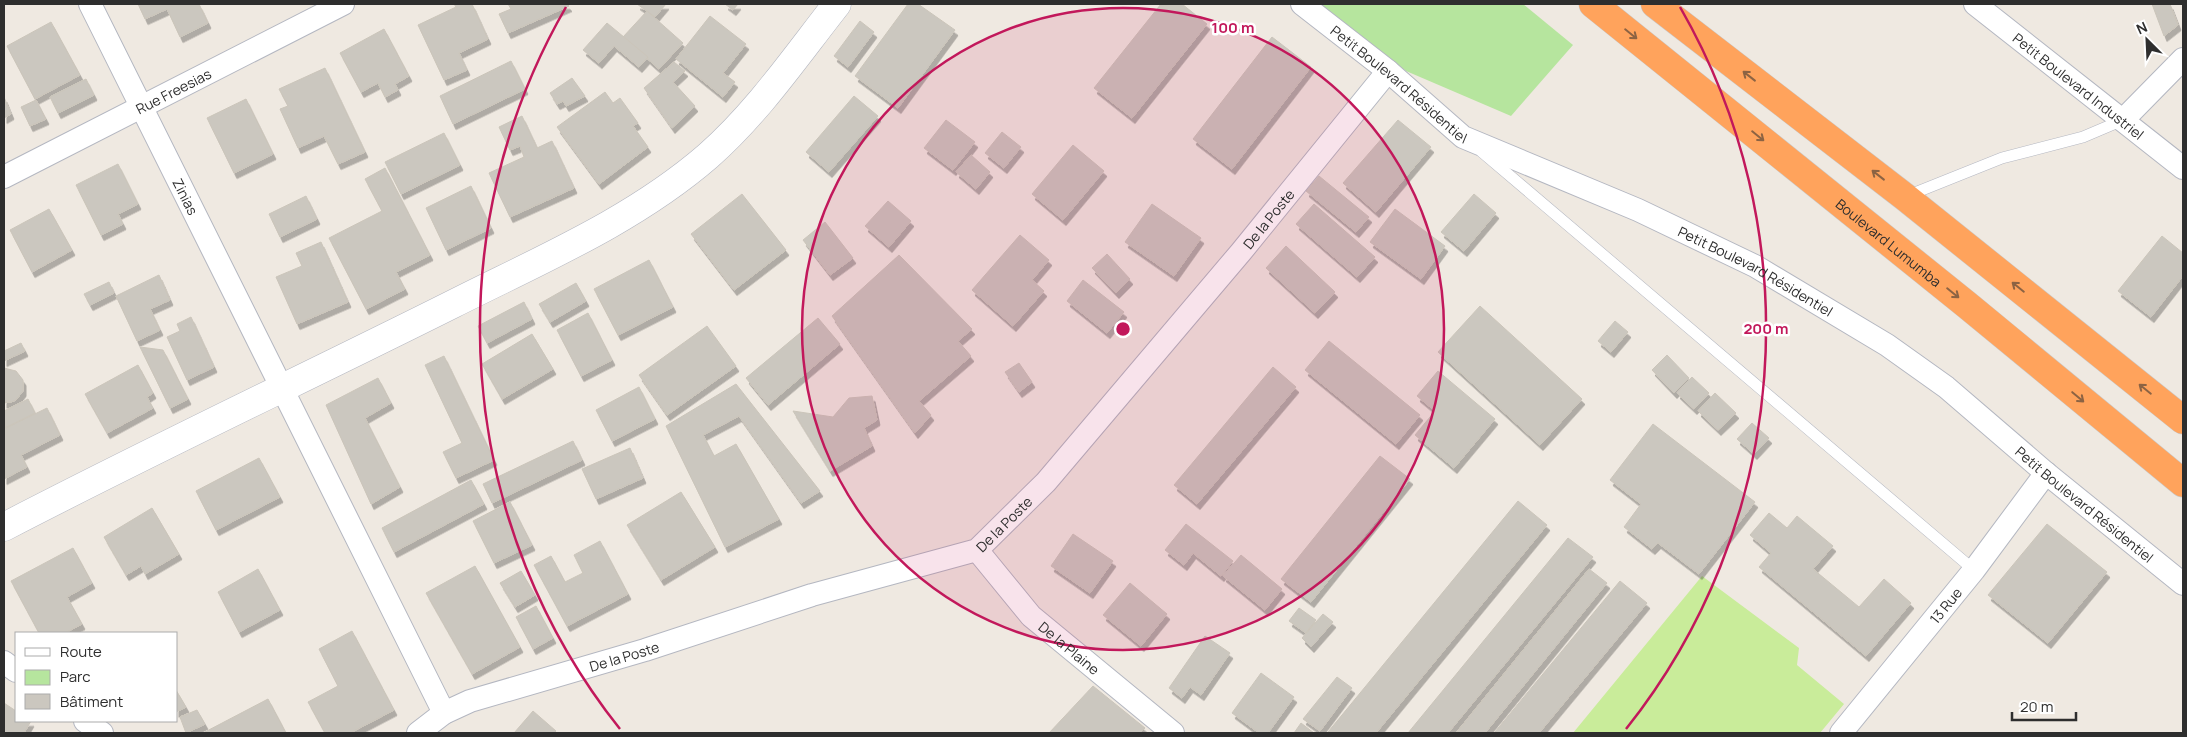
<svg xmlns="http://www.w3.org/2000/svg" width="2187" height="737" font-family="Manrope,sans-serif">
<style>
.green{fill:#b6e59e}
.pitch{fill:#c9ec9a}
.building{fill:#cbc7bf;stroke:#cbc5ba;filter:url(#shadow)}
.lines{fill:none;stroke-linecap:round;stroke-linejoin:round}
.lane-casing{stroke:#b4b7c1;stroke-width:12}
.street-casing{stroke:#b4b7c1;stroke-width:24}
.secondary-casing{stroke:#b4b7c1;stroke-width:29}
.highway-casing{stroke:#c9c9c9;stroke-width:29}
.lane{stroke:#fff;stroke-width:11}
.street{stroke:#fff;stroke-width:22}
.secondary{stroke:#fff;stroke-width:28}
.highway{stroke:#ffa35c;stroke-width:28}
.oneway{stroke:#8c6343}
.ring{fill:none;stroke:#c2185b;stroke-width:2.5}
.labels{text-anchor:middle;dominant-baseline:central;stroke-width:5;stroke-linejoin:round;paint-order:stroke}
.street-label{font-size:14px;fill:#2e2e2e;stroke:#fff}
.centre{fill:#c2185b;stroke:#fff;stroke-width:2.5}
.ring-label{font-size:15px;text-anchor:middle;font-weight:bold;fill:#c2185b;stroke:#fff;stroke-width:5;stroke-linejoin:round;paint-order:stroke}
</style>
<defs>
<filter id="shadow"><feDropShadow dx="3" dy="5.5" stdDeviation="0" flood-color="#0004"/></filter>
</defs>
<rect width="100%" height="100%" fill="#efe9e1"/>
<path class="green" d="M1319,4H1523L1573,45L1511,116L1406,71Z"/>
<path class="pitch" d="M1702,576L1799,648L1797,665L1844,704L1820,733H1573Z"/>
<g class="building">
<path d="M138,4H199L208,23L180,37L167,9L145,19Z"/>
<path d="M454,4H472L488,39L459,53L467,70L444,80L418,25L456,7Z"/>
<path d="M508,4H567L569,6L508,33L499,14L511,9Z"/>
<path d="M637,4H666L655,17Z"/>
<path d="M725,4H738L733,10Z"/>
<path d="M908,4H918L955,30L898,108L855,76Z"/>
<path d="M1161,4H1182L1207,24L1132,118L1094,88Z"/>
<path d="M2152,4H2170L2178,25L2164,36Z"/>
<path d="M647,11L683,43L659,69L623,37Z"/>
<path d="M710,16L746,44L723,73L735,82L723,97L676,59Z"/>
<path d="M860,21L874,32L848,67L834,56Z"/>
<path d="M51,22L80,75L35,99L7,46Z"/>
<path d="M607,23L648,57L639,67L614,46L599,63L583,50Z"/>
<path d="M384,29L409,76L395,84L398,90L385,97L378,83L361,92L340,53Z"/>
<path d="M1272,37L1311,67L1232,169L1193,139Z"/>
<path d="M511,61L525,89L453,124L440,96Z"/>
<path d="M674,62L685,71L673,82L695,106L672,128L644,88Z"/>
<path d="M325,68L365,152L338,164L324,136L298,148L280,109L288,106L279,89Z"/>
<path d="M572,78L585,96L566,106L563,101L557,104L550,93Z"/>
<path d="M86,79L94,95L58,113L50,97Z"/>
<path d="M605,92L613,103L620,98L638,123L633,126L648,147L599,184L557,127Z"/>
<path d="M854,96L878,116L829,172L806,152Z"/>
<path d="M4,97L11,114L4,118Z"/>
<path d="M246,99L273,154L234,173L207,118Z"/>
<path d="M36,100L46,119L30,126L21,107Z"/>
<path d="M522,116L537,148L552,141L574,188L510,217L489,173L524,157L520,146L510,150L499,127Z"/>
<path d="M946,120L975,142L953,170L924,148Z"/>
<path d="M1398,120L1431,147L1376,212L1343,183Z"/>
<path d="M1002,132L1021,147L1004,168L985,153Z"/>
<path d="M444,133L460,165L401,194L385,162Z"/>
<path d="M1073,145L1104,171L1063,220L1032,194Z"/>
<path d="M971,155L990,172L976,189L956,172Z"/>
<path d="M118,164L138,204L118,214L123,224L101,235L76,185Z"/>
<path d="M385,168L430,255L396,272L405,289L366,309L329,238L382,211L365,179Z"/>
<path d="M1319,176L1369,217L1356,232L1306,191Z"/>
<path d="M471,186L491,228L446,250L426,208Z"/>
<path d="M742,194L786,250L734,290L691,234Z"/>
<path d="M1474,194L1496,213L1464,251L1441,232Z"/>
<path d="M306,196L317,219L280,237L269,214Z"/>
<path d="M888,201L911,221L889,247L865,226Z"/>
<path d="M1152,204L1201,238L1174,276L1125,242Z"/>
<path d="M1314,204L1375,257L1357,277L1296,224Z"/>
<path d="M49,209L72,250L32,272L10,230Z"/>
<path d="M1395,209L1445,246L1421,279L1370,242Z"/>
<path d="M825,222L853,258L830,275L803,240Z"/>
<path d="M1020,235L1049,260L1032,280L1044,291L1013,326L972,290Z"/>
<path d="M2162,236L2183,253V276L2151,317L2118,291Z"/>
<path d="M321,242L348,302L297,324L276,277L302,266L296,253Z"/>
<path d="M1286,246L1335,292L1315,313L1266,268Z"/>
<path d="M1107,254L1130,279L1116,293L1092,268Z"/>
<path d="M899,255L972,329L958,341L971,356L919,401L931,415L915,433L832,316Z"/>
<path d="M649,260L673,307L618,335L594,289Z"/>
<path d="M159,275L170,300L150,309L160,330L137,341L116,296Z"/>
<path d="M1083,280L1124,312L1107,333L1067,301Z"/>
<path d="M109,282L114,293L90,305L84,294Z"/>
<path d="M576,283L586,301L550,322L539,304Z"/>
<path d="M524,302L532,319L487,343L478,326Z"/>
<path d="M1480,306L1582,399L1540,445L1438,352Z"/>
<path d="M588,313L612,360L581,376L557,330Z"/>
<path d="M191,317L214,367L187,380L167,337L180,331L177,324Z"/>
<path d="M818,318L840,344L768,405L746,378Z"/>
<path d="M1615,321L1628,332L1611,352L1598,341Z"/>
<path d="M707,326L736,366L667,415L639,375Z"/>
<path d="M532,334L553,369L502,399L482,364Z"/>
<path d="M1329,341L1420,415L1396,444L1305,370Z"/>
<path d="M21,343L25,351L4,361V351Z"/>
<path d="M140,347L163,350L188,399L170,408Z"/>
<path d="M1667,355L1689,378L1674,393L1652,370Z"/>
<path d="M444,356L494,460L456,478L443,452L462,443L425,365Z"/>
<path d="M1019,363L1032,382L1019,392L1005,372Z"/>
<path d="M138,365L153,393L147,397L153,408L107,433L85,394Z"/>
<path d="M1273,367L1296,387L1197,504L1174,485Z"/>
<path d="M4,368L16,371L23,380V391L16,400L11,402L4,403Z"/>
<path d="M1438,371L1495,419L1454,468L1415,435L1435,411L1417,396Z"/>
<path d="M1692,377L1709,393L1694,409L1677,393Z"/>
<path d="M378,378L391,403L365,418L400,487L371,504L326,405Z"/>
<path d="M736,384L820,491L801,503L739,416L703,435L714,456L736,444L779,519L725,547L666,426Z"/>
<path d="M639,387L655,419L612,441L596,410Z"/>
<path d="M1715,393L1736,413L1718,430L1698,411Z"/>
<path d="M872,396L877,420L864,428L872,446L830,471L793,411L833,417L849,398Z"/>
<path d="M28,399L35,413L5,428L4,411Z"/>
<path d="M47,408L60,435L21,455L27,467L4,479V429Z"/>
<path d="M1752,423L1769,438L1754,454L1737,439Z"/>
<path d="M1653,424L1755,502L1699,574L1658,543L1652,549L1624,527L1641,504L1610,480Z"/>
<path d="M573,441L582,460L492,503L483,484Z"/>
<path d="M630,448L643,478L596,499L582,469Z"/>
<path d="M1380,456L1410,479L1311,602L1281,579Z"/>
<path d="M259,458L280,497L216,530L196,491Z"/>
<path d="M471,480L484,504L394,552L382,528Z"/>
<path d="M681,492L715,547L661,580L627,525Z"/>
<path d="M1518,501L1547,525L1376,733L1328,732Z"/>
<path d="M510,502L532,545L494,563L473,521Z"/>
<path d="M152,508L179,554L145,574L141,566L126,575L104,537Z"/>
<path d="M1769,513L1787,528L1797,516L1833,546L1813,569L1859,607L1884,579L1911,603L1866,656L1759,567L1771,553L1750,535Z"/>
<path d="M1186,524L1233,561L1221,576L1193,553L1184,565L1165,550Z"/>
<path d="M2047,524L2107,572L2048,643L1988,595Z"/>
<path d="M1073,534L1113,561L1090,593L1051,566Z"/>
<path d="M1568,538L1593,557L1448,733H1408Z"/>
<path d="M600,541L628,594L567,626L534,565L551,556L565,582L583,573L574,555Z"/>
<path d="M73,548L92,583L67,597L82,624L65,633H39L11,581Z"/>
<path d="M1241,555L1282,589L1265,610L1223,576Z"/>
<path d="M475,566L520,647L472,674L426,593Z"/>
<path d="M258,569L280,610L239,632L218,592Z"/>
<path d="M1589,569L1607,583L1485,733H1456Z"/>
<path d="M521,571L535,595L515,607L500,583Z"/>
<path d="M1620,581L1647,603L1539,733H1494Z"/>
<path d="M1130,583L1167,614L1141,646L1103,615Z"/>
<path d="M536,606L553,638L533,649L516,617Z"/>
<path d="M1299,608L1316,620L1306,633L1289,621Z"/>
<path d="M1323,614L1333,622L1311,647L1302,638Z"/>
<path d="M352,631L394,710L350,733H325L308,702L338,686L319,649Z"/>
<path d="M1205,636L1230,653L1201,695L1190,687L1182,698L1169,688Z"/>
<path d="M1261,673L1294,697L1268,733H1259L1232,713Z"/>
<path d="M1337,677L1352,688L1320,731L1303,719Z"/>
<path d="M1093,686L1145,728L1140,733H1049Z"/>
<path d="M176,690L186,707L176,712Z"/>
<path d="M268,699L286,733H203Z"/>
<path d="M4,703L16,711V721H31L24,733H4Z"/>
<path d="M197,710L205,724L186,733L180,717Z"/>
<path d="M533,711L556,731L554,733H514Z"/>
<path d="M1301,723L1314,733H1294Z"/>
</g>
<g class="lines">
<defs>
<g id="lane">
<path d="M1482,152L1974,570"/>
<path d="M1907,196L2002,158L2083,137L2123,120"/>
</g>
<g id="street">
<path id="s1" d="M90,4L444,713"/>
<path id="s2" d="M1302,4L1388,71L1463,137L1638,210L1755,266L1887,345L1946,387L2046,473L2183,584"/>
<path id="s3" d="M1975,4L2183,168"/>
<path d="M2123,120L2183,59"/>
<path id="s4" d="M4,177L343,4"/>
<path id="s5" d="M977,550L1031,616L1173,733"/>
<path d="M4,662L16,671"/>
<path d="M85,721L102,733"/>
<path id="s6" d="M418,733L444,713L470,701L645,650L812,595L977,550L1046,482L1241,252L1388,71"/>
<path id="s7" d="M1841,733L1974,570L2046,473"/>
</g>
<path id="secondary" d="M4,527C152,450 303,379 453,304C540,260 633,221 708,156C758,112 796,56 837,4"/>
<g id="highway">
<path id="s8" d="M1593,4L1967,305L2183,483"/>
<path d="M1655,4L1905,197L2183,420"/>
</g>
</defs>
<use href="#lane" class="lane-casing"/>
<use href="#street" class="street-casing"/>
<use href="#secondary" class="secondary-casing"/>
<use href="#highway" class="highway-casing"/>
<use href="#lane" class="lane"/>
<use href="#street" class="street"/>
<use href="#secondary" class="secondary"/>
<use href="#highway" class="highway"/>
</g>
<defs><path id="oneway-shaft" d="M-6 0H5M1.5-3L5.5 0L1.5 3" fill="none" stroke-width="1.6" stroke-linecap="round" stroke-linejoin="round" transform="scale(1.25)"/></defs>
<g class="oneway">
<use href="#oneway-shaft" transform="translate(1631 34) rotate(39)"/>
<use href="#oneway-shaft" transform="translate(1749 76) rotate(-142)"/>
<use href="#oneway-shaft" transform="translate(1758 136) rotate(39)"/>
<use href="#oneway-shaft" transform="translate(1878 175) rotate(-142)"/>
<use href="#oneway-shaft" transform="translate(2018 287) rotate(-141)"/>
<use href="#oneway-shaft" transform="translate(1953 293) rotate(39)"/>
<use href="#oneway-shaft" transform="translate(2145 389) rotate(-141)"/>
<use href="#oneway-shaft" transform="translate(2078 397) rotate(40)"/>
</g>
<circle cx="1123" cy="329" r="321" fill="#c2185b" fill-opacity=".12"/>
<g class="ring">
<circle cx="1123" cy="329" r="321"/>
<path d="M620 729A643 643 0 0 1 566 7M1680 7A643 643 0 0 1 1626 729"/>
</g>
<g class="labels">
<g class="street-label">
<text stroke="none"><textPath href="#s2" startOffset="126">Petit Boulevard Résidentiel</textPath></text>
<text stroke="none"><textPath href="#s3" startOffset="132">Petit Boulevard Industriel</textPath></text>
<text stroke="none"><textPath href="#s4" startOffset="190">Rue Freesias</textPath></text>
<text stroke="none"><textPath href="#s1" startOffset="215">Zinias</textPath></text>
<text stroke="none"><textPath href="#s6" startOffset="1032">De la Poste</textPath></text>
<text stroke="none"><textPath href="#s8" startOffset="380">Boulevard Lumumba</textPath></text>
<text stroke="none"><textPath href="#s2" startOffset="531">Petit Boulevard Résidentiel</textPath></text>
<text stroke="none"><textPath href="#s2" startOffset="936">Petit Boulevard Résidentiel</textPath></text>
<text stroke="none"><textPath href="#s6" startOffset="628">De la Poste</textPath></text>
<text stroke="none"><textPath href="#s7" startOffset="165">13 Rue</textPath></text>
<text stroke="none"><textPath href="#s5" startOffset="135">De la Plaine</textPath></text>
<text stroke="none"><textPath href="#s6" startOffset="222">De la Poste</textPath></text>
</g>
</g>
<circle cx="1123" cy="329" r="8" class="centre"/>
<g class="ring-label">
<text x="1233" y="33">100 m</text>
<text x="1766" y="334">200 m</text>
</g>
<rect width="2187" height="737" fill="none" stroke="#2e2e2e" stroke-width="10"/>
<rect x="15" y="632" width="162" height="90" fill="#ffffff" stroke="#ababab"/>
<rect x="25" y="648" width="25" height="8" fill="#ffffff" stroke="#ababab"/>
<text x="60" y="657" font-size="15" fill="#2e2e2e">Route</text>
<rect x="25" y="670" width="25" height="15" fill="#b6e59e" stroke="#ababab"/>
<text x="60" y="682" font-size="15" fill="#2e2e2e">Parc</text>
<rect x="25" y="694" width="25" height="15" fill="#cbc7bf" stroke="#ababab"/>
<text x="60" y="707" font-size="15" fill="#2e2e2e">Bâtiment</text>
<g transform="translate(2147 40) rotate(336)" stroke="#ffffff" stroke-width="4" paint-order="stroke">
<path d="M0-4L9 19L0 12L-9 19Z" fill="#2e2e2e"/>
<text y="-8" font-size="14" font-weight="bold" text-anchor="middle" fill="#2e2e2e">N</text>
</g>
<path d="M2012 712v8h64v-8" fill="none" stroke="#2e2e2e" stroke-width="2.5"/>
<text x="2020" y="712" font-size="15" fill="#2e2e2e" stroke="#ffffff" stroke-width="4" paint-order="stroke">20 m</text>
</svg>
